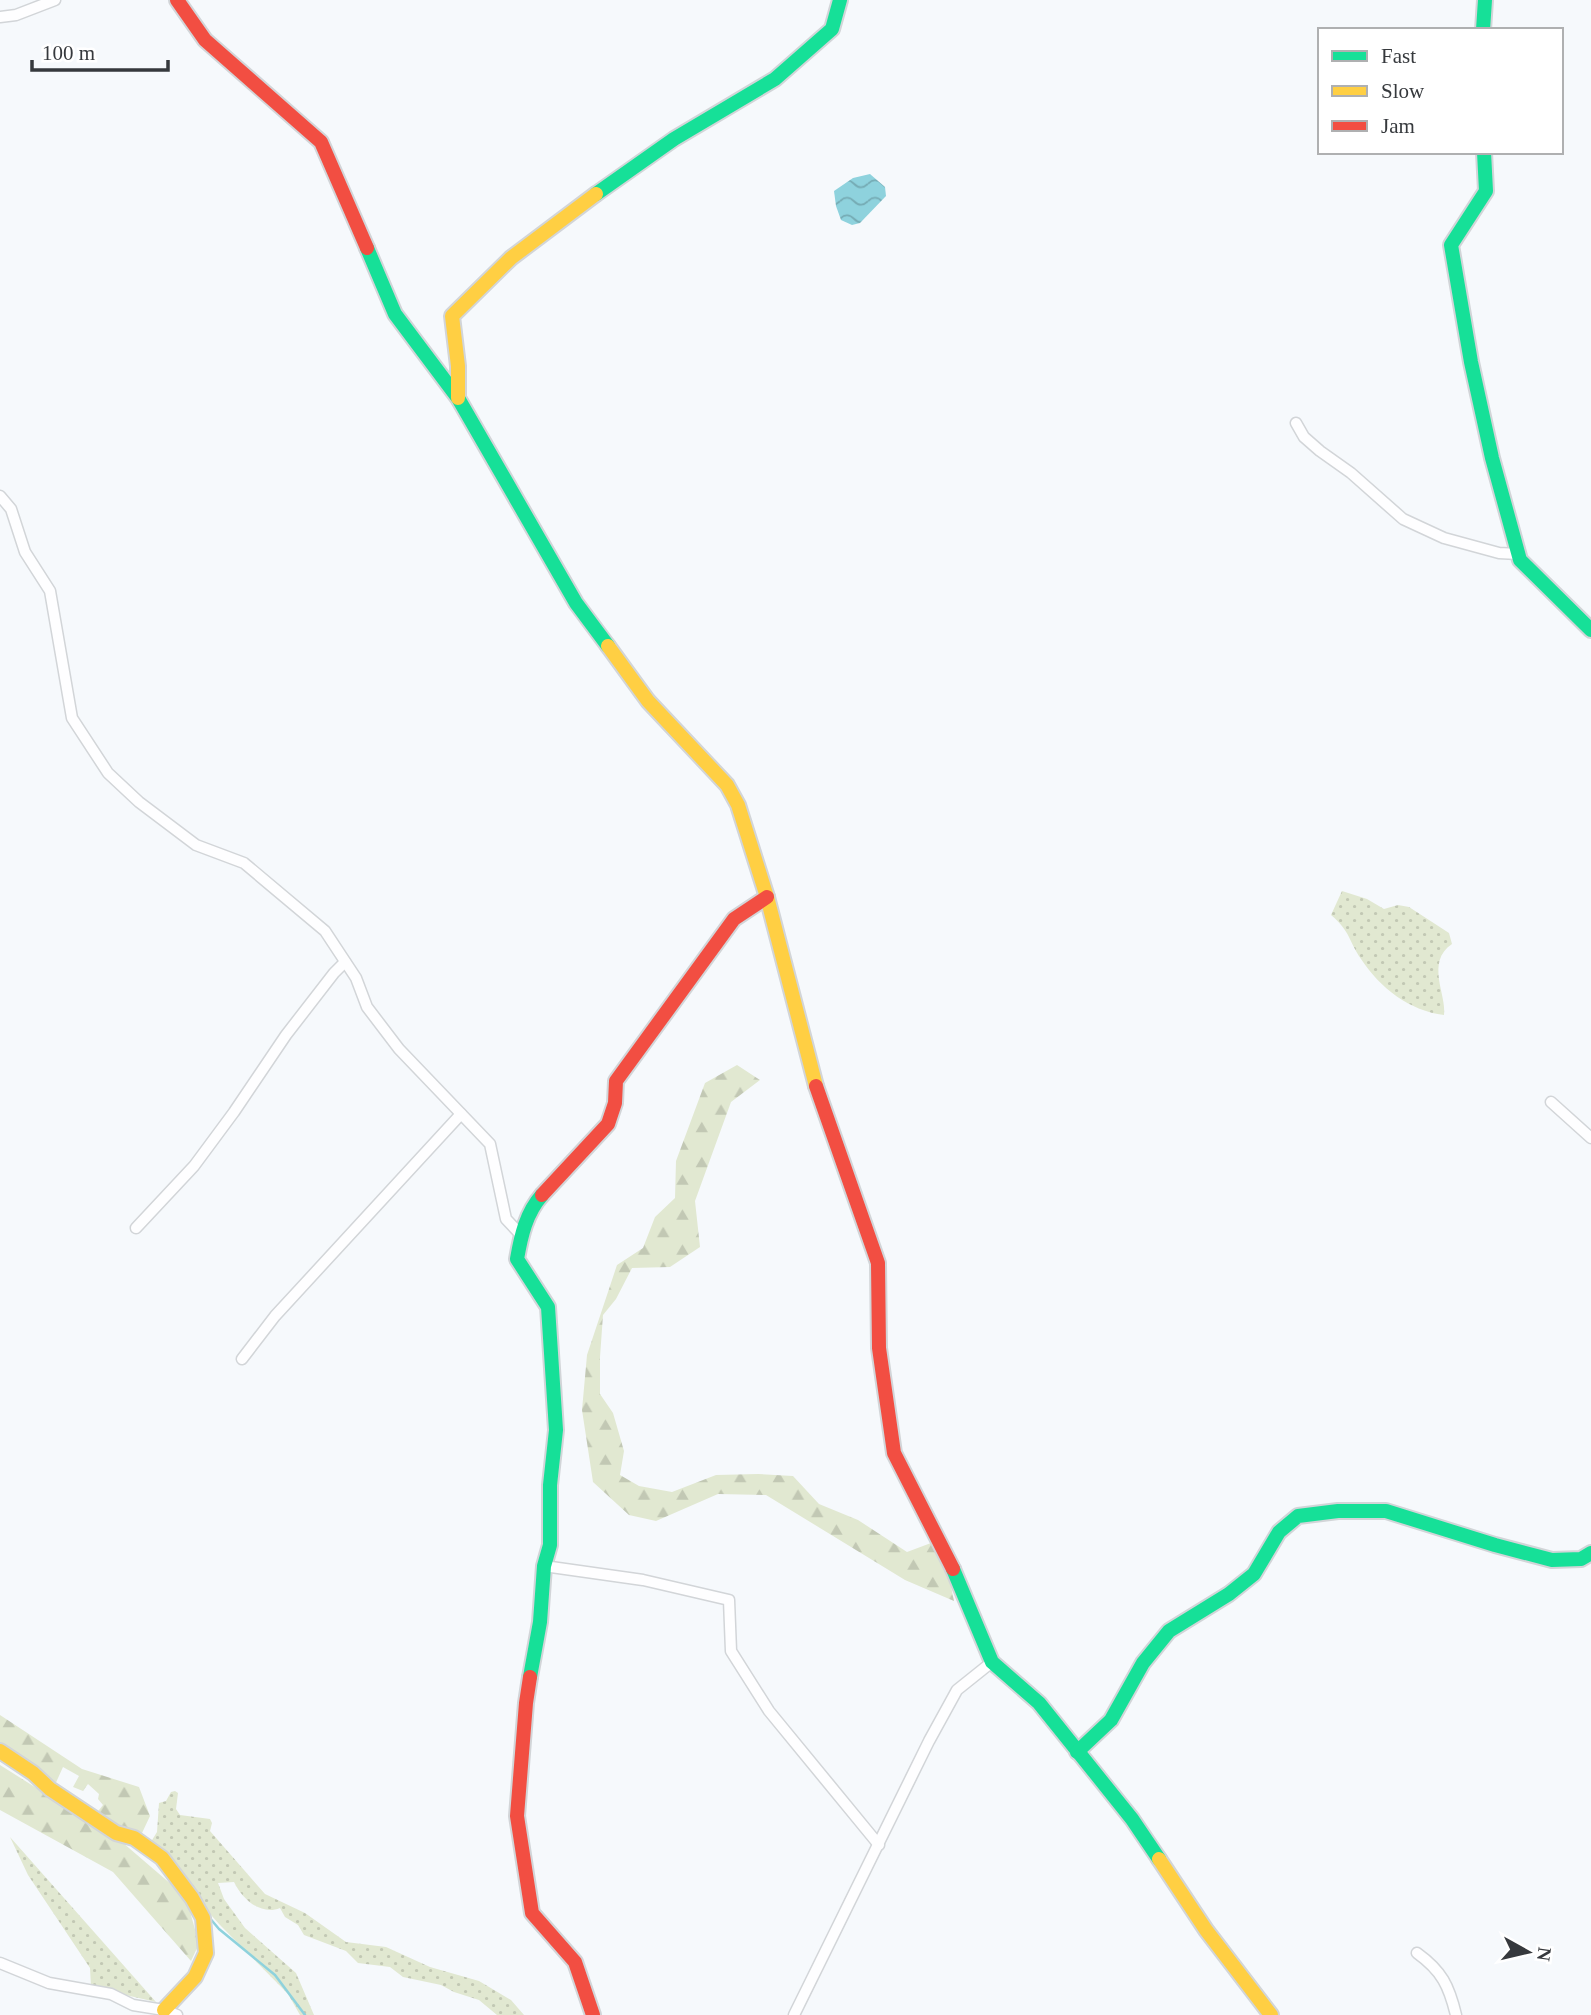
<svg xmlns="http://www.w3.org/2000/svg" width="1591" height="2015" font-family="Georgia,serif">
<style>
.grass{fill:url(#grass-dots)}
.forest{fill:url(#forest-firs)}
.water{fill:url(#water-waves)}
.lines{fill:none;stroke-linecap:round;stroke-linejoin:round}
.stream{stroke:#8ed2dd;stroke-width:2.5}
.street-casing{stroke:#d2d5d8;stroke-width:13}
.fast-casing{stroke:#d2d5d8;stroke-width:18}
.slow-casing{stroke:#d2d5d8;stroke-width:18}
.jam-casing{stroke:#d2d5d8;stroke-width:18}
.street{stroke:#fefeff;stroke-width:10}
.fast{stroke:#16e098;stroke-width:14}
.slow{stroke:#ffcf43;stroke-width:14}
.jam{stroke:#f24e42;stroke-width:14}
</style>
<defs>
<pattern id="grass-dots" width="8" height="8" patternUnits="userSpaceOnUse" patternTransform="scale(1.75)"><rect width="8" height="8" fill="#e1e8d1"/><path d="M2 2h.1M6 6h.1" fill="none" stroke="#c2c8b4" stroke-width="1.8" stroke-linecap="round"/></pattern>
<pattern id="forest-firs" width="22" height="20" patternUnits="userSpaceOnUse" patternTransform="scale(1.75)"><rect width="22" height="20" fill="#e1e8d1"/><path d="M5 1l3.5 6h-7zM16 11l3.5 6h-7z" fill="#c2c8b4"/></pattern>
<pattern id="water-waves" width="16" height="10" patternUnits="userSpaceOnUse" patternTransform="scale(1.75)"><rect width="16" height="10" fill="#8ed2dd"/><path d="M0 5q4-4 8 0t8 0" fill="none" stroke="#75abb4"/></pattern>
</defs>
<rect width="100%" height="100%" fill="#f6f9fc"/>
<g class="grass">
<path d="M1342,891L1367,899L1384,909L1398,905L1409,907L1449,933L1452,944C1425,962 1447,995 1444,1015C1410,1011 1380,988 1361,959C1348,940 1351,932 1331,915Z"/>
<path d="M175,1791L178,1793L176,1809L180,1815L210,1819L212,1823L210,1831L265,1894L305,1913L346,1942L386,1947L430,1967L479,1981L511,2000L524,2015H497L479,2000L454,1992L441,1985L403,1977L390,1967L358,1963L346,1951L304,1935L298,1925L285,1917L280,1908C261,1916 242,1899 234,1882L218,1883L224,1899L245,1928L296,1973L314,2015H300L288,1994L219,1924L149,1845L157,1832L159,1803L166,1801L171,1792Z"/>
<path d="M10,1837L156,2002L91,1987L90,1968L28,1875Z"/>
</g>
<g class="forest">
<path d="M737,1065L760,1080L731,1102L695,1201L700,1247L670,1267L632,1268L616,1299L603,1315L600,1357V1394L613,1413L624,1451L620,1475L639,1486L672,1492L716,1475L758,1474L793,1476L819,1504L858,1520L907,1552L931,1543L944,1552L954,1601L905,1580L766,1495L718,1494L656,1521L629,1515L593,1482L582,1410L587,1355L617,1265L643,1248L655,1217L675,1198L676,1161L705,1083Z"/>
<path d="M0,1715L82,1769L139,1787L150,1816L142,1833L109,1824L95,1815L103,1805L98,1799L99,1794L88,1784L83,1791L73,1787L79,1776L63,1767L54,1787L0,1746Z"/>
<path d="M0,1765L122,1842L186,1897L199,1944L191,1961L113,1872L0,1810Z"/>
</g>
<path class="water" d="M870,174L885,187L886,196L860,223L852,225L841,220L836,206L834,191L853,178Z"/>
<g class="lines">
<path class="stream" d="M208,1916L219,1929L275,1975L305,2015"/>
<defs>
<g id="street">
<path d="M0,17L16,15L55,0"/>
<path d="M1296,423L1304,437L1320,451L1351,473L1403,519L1444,538L1499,553L1518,554"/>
<path d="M0,496L11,509L25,552L50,591L72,718L108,773L139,802L196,845L244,863L325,931L356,978L367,1007L399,1049L490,1144L506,1219L521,1235"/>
<path d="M1551,1102L1591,1138"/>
<path d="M136,1228L194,1166L234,1112L286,1035L334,973L345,962"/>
<path d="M242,1359L275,1316L461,1114"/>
<path d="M544,1566L643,1580L729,1600L731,1651L769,1711L879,1845"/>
<path d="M1417,1953C1442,1971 1449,1986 1456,2015"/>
<path d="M0,1963L49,1983L111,1994L133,2005L164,2010L177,2015"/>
<path d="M794,2015L929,1741L957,1690L992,1662"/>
</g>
<g id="fast">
<path d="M1483,30L1485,0"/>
<path d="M1484,152L1486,191L1451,245L1471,362L1492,458L1520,560L1591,630"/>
<path d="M596,194L674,139L775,79L832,29L840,0"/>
<path d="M367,248L395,314L458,398L576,603L608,646"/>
<path d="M953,1569L992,1662L1039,1703L1132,1819L1159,1859"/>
<path d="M530,1677L540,1622L544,1566L550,1545V1485L556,1430L548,1307L517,1259C521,1236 526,1213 542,1195"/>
<path d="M1077,1752L1111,1720L1143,1663L1169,1631L1229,1594L1254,1574L1279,1532L1298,1516L1338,1511H1386L1495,1545L1552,1560L1581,1559L1591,1553"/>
</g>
<g id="slow">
<path d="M458,398V366L452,316L511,258L596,194"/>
<path d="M608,646L648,701L727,785L738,805L767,897L816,1086"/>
<path d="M0,1751L33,1773L50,1789L116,1833L134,1838L162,1858L192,1898L203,1918L206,1953L195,1977L164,2010"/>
<path d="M1159,1859L1206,1930L1271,2015"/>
</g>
<g id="jam">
<path d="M177,0L205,40L321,142L367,248"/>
<path d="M816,1086L878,1263L879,1348L894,1453L953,1569"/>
<path d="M542,1195L608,1124L615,1103L616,1081L734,919L767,897"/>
<path d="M530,1677L526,1703L517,1816L532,1913L575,1962L593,2015"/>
</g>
</defs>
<use href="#street" class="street-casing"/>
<use href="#fast" class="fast-casing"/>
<use href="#slow" class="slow-casing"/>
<use href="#jam" class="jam-casing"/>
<use href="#street" class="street"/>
<use href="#fast" class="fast"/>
<use href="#slow" class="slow"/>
<use href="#jam" class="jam"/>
</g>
<rect x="1318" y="28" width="245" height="126" fill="#ffffff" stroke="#afb0b1" stroke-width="2"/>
<rect x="1332" y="51" width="35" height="10" fill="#16e098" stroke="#afb0b1" stroke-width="2"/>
<text x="1381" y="63" font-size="21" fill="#36393d">Fast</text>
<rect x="1332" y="86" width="35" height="10" fill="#ffcf43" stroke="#afb0b1" stroke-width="2"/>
<text x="1381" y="98" font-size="21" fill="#36393d">Slow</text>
<rect x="1332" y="121" width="35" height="10" fill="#f24e42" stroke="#afb0b1" stroke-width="2"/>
<text x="1381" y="133" font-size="21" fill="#36393d">Jam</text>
<g transform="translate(1528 1952) rotate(98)" stroke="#ffffff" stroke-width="5" paint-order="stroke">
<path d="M0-5L12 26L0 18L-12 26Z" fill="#36393d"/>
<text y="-10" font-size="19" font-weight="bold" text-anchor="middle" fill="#36393d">N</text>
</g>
<path d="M32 60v10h136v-10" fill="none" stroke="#36393d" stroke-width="3.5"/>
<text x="42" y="60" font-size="21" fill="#36393d" stroke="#ffffff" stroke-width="5" paint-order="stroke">100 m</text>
</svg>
